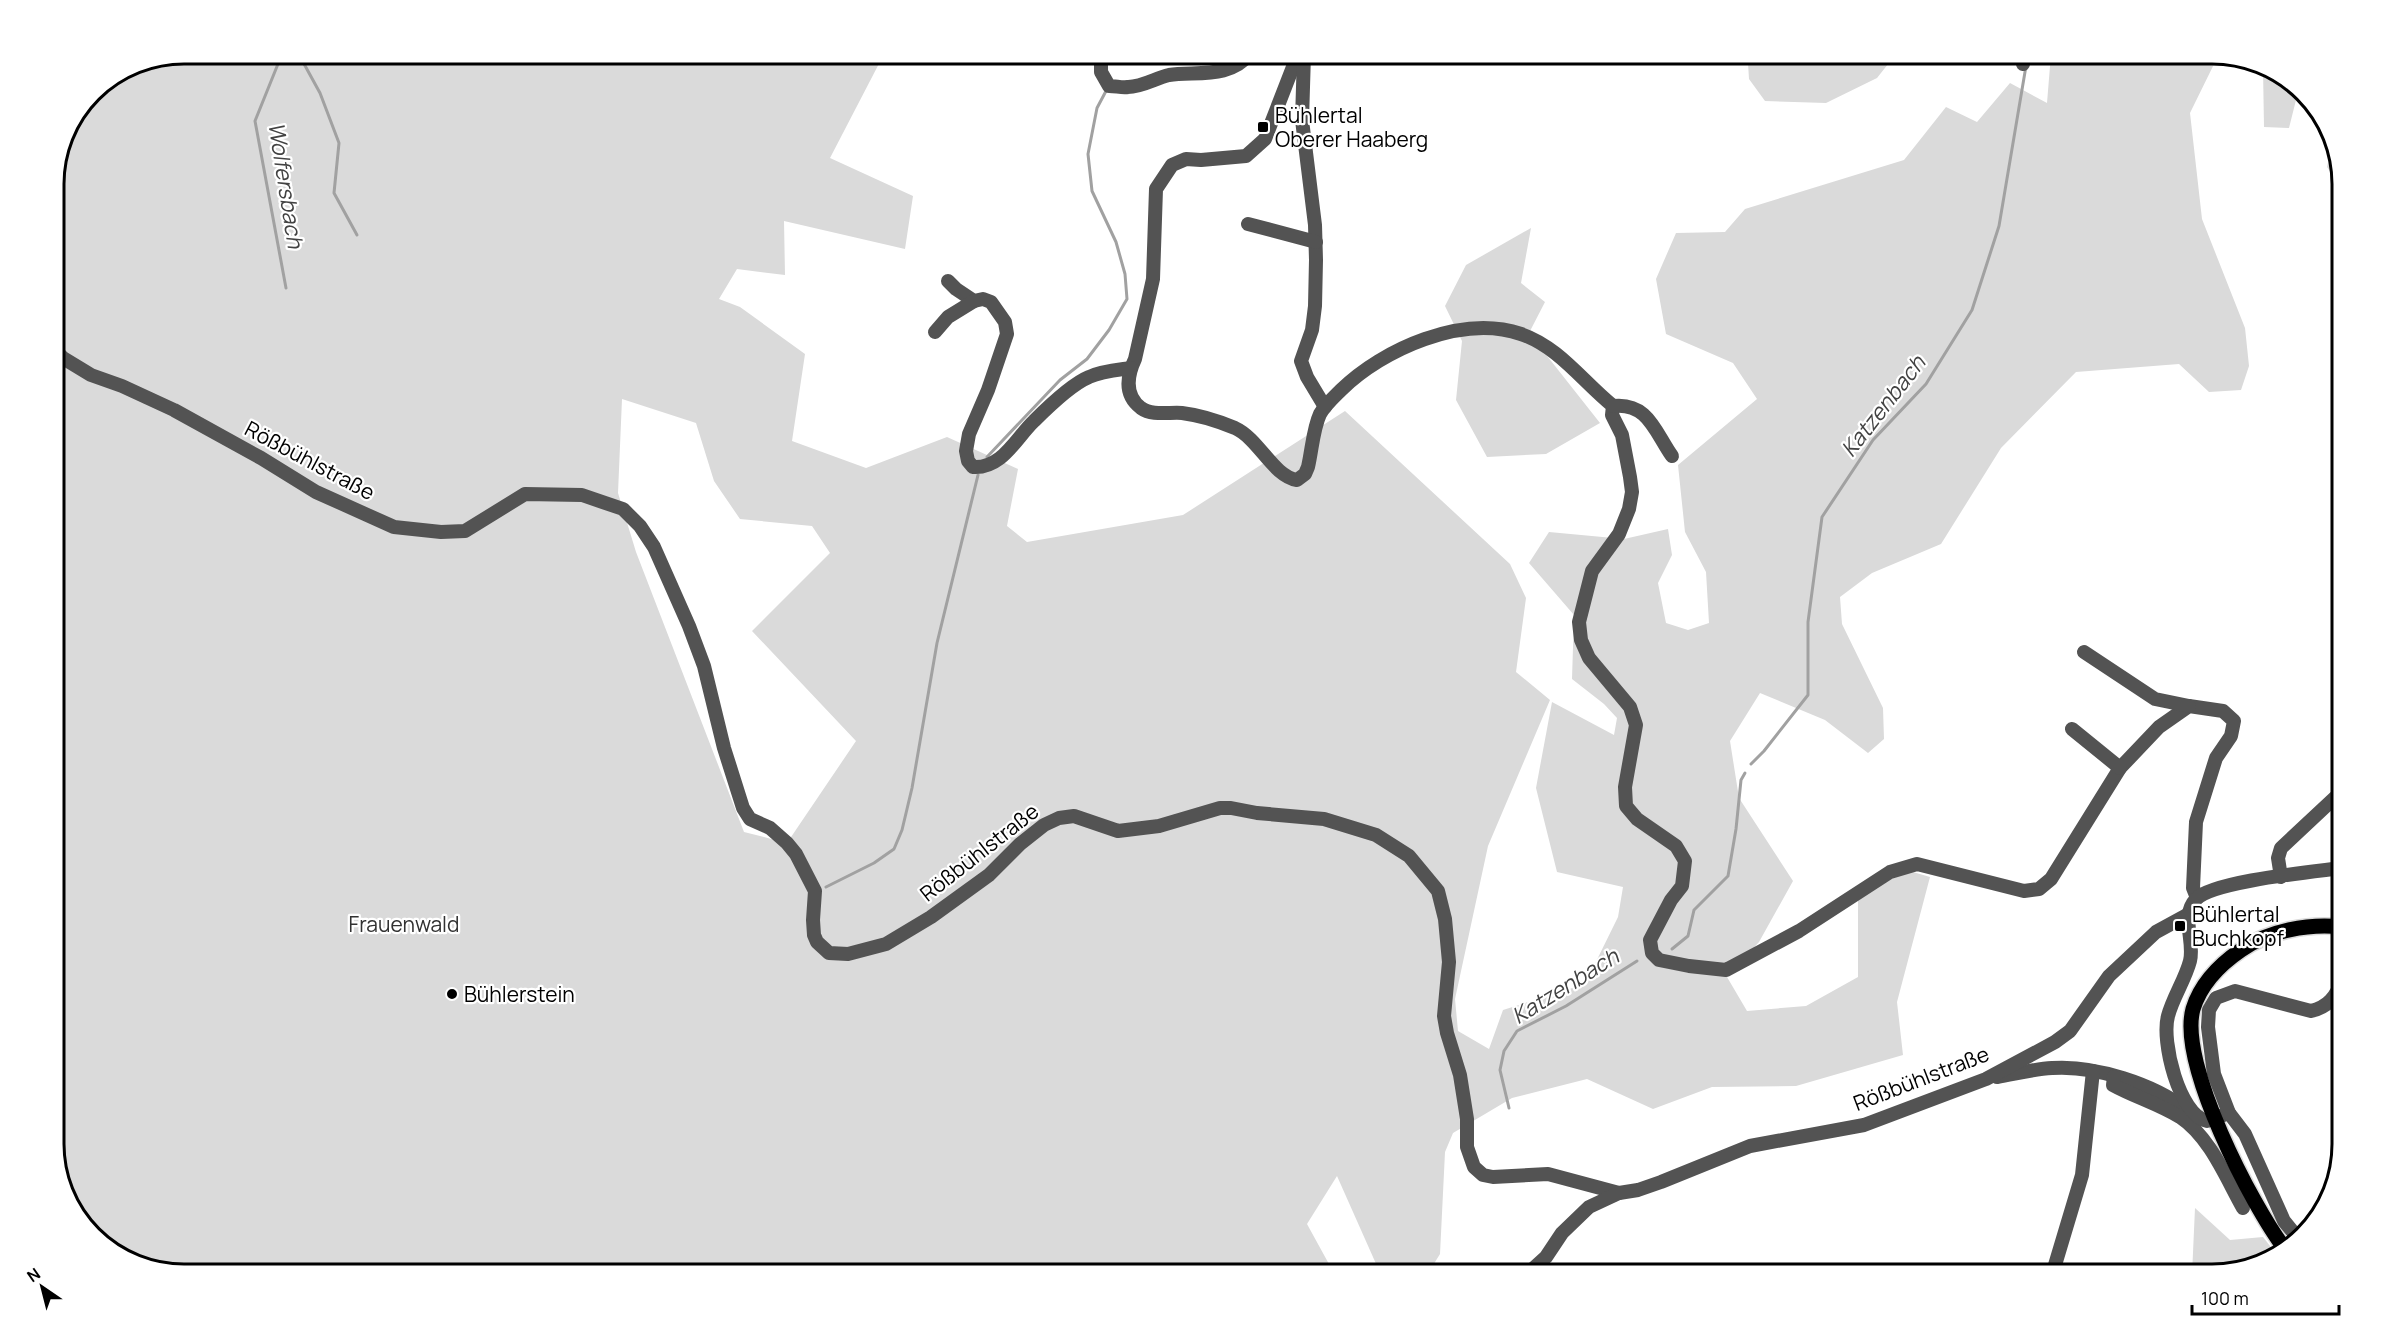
<svg xmlns="http://www.w3.org/2000/svg" width="2396" height="1329" font-family="Manrope,sans-serif">
<style>
.green{fill:#dadada;fill-rule:evenodd}
.lines{fill:none;stroke-linecap:round;stroke-linejoin:round}
.stream{stroke:#a1a1a1;stroke-width:3}
.major-casing{stroke:#dbdbdb;stroke-width:18}
.minor{stroke:#535353;stroke-width:14}
.major{stroke:#000;stroke-width:15}
.poi-dot{fill:#000;stroke:#fff;stroke-width:2}
.labels{text-anchor:middle;dominant-baseline:central;stroke-width:4.5;stroke-linejoin:round;paint-order:stroke}
.poi-label{font-size:21px;fill:#000;stroke:#fff;text-anchor:start}
.street-label{font-size:21px;fill:#000;stroke:#fff}
.park-label{font-size:21px;fill:#313131;stroke:#fff}
.water-label{font-size:22px;font-style:italic;fill:#424242;stroke:#fff}
.rim{fill:none;stroke:#000;stroke-width:3}
</style>
<rect width="100%" height="100%" fill="#fff"/>
<g class="green">
<path d="M185,54H884L830,158L913,196L905,249L784,221L785,275L737,269L719,299L740,307L805,354L792,441L866,468L947,437L1018,469L1007,526L1027,542L1183,515L1345,411L1510,564L1526,598L1516,672L1550,700L1488,846L1455,999L1458,1031L1489,1049L1503,1010L1585,984L1618,917L1623,887L1557,872L1536,788L1552,702L1614,735L1617,718L1604,704L1572,679L1574,615L1529,563L1549,532L1624,539L1668,529L1672,555L1658,583L1666,623L1688,630L1709,623L1706,572L1685,532L1678,465L1757,399L1733,363L1666,334L1656,279L1676,233L1725,232L1745,209L1904,160L1946,107L1977,122L2010,83L2047,103L2051,54H2211L2218,56L2190,113L2202,219L2245,328L2249,366L2241,390L2209,392L2179,364L2076,372L2001,448L1941,544L1872,573L1840,597L1842,624L1883,708L1884,739L1868,753L1825,720L1760,693L1730,741L1739,798L1793,881L1759,942L1727,977L1747,1011L1806,1006L1858,977V890L1889,865L1930,877L1897,1002L1903,1055L1796,1086L1712,1087L1653,1109L1587,1079L1512,1098L1453,1133L1445,1152L1440,1254L1427,1275H1381L1337,1176L1307,1224L1335,1275H185L120,1258L76,1217L54,1153V176L67,127L92,92L135,64ZM622,399L696,423L714,481L740,519L812,526L830,553L752,631L856,741L787,843L744,832L636,552L618,493Z"/>
<path d="M1796,54H1839L1838,60L1795,63Z"/>
<path d="M1840,54H1896L1877,78L1826,103L1765,101L1749,79L1748,63L1826,64L1840,62Z"/>
<path d="M2263,68L2276,71L2298,92L2289,128L2264,127Z"/>
<path d="M2332,144L2342,176V188L2327,167Z"/>
<path d="M1531,228L1521,283L1545,302L1529,333L1600,423L1546,454L1487,457L1456,400L1462,341L1445,306L1466,265Z"/>
<path d="M2195,1208L2230,1240L2263,1237L2278,1256L2212,1275H2192Z"/>
<path d="M1590,1265L1608,1275H1557Z"/>
</g>
<g class="lines">
<g class="stream">
<path d="M282,54L255,121L286,288"/>
<path d="M295,54L303,62L320,93L339,143L334,193L357,235"/>
<path d="M1128,62H1153L1177,54"/>
<path d="M987,457L1060,380L1087,359L1109,330L1127,299L1125,274L1116,242L1092,191L1088,154L1097,108L1106,91"/>
<path d="M1751,764L1764,751L1808,695V622L1822,517L1873,440L1926,384L1972,310L1999,226L2026,66"/>
<path d="M826,887L874,863L894,849L902,830L912,788L937,643L978,475"/>
<path d="M1672,949L1688,936L1694,910L1728,876L1736,829L1741,780L1745,773"/>
<path d="M1509,1108L1500,1070L1504,1051L1517,1031L1566,1006L1637,961"/>
</g>
<defs>
<path id="major" d="M2285,1249C2252,1206 2178,1063 2193,1009C2201,983 2219,965 2241,950C2268,931 2309,923 2342,927"/>
</defs>
<use href="#major" class="major-casing"/>
<g class="minor">
<path d="M1101,54V72L1109,86C1116,86 1122,88 1128,87C1142,87 1156,78 1169,75C1195,71 1231,79 1249,54"/>
<path d="M1298,54L1265,139L1246,156L1201,160L1186,159L1172,165L1156,189L1153,279L1135,359C1127,376 1124,395 1141,408C1152,416 1169,412 1182,413C1199,415 1218,421 1235,428C1259,439 1273,476 1297,480L1305,474L1308,467C1312,450 1313,429 1320,414C1325,405 1334,397 1341,390C1383,349 1462,314 1521,334C1559,347 1583,382 1613,406L1612,415L1622,435L1630,477L1632,492L1629,509L1619,534L1592,571L1579,622L1581,640L1589,658L1630,707L1636,725L1625,787L1626,806L1637,819L1676,846L1685,861L1682,886L1671,900L1650,940L1652,953L1659,960L1689,966L1726,970L1799,931L1890,872L1917,864L2024,891L2039,889L2051,879L2120,768L2159,727L2189,706L2223,711L2234,721L2231,736L2216,758L2196,822L2193,888L2197,898"/>
<path d="M1304,54L1302,120L1315,225L1316,260L1315,306L1312,330L1301,361L1307,377L1325,407"/>
<path d="M2023,64L2024,54"/>
<path d="M1248,224L1316,242"/>
<path d="M948,281L956,289L974,301L983,299L991,302L1005,322L1007,334L988,390L969,434L966,451L968,461L973,467C1002,469 1016,438 1034,421C1048,407 1072,384 1089,377C1102,371 1117,370 1131,368"/>
<path d="M935,332L948,317L974,301"/>
<path d="M54,349L63,358L91,375L122,386L174,410L261,458L316,492L394,527L441,532L465,531L525,494L582,495L623,509L640,526L654,547L689,626L704,666L724,748L743,808L750,819L770,828L787,843L796,854L815,891L813,920L814,935L817,942L829,953L848,954L886,944L931,917L989,875L1020,844L1044,825L1059,818L1074,816L1118,831L1159,826L1220,808H1231L1257,813L1324,819L1376,835L1409,856L1438,891L1445,919L1449,962L1444,1016L1447,1033L1460,1075L1467,1119V1147L1474,1167L1483,1175L1493,1177L1548,1174L1619,1193"/>
<path d="M1613,406C1648,402 1655,432 1672,456"/>
<path d="M2342,521V548"/>
<path d="M2084,652L2155,699L2189,706"/>
<path d="M2072,729L2120,768"/>
<path d="M2281,877L2278,858L2281,848L2342,791"/>
<path d="M1997,1077C2015,1074 2034,1069 2052,1068C2095,1065 2154,1084 2187,1110"/>
<path d="M2114,1077L2113,1085C2135,1097 2159,1104 2180,1117C2210,1137 2226,1178 2243,1208"/>
<path d="M2229,1113L2207,1121C2179,1115 2161,1041 2168,1016C2173,997 2185,980 2190,961C2195,941 2180,916 2196,899C2214,881 2312,872 2342,868"/>
<path d="M2297,1237L2284,1221L2245,1134L2229,1113L2214,1074L2208,1027L2209,1010L2216,998L2235,991L2311,1011C2328,1007 2336,997 2342,980"/>
<path d="M1526,1275L1546,1257L1562,1233L1589,1207L1619,1193L1638,1190L1661,1182L1750,1146L1864,1125L1986,1079L2055,1042L2070,1031L2109,976L2156,932L2189,914"/>
<path d="M2052,1275L2082,1175L2093,1071"/>
</g>
<use href="#major" class="major"/>
</g>
<g class="poi-dot">
<rect x="1257" y="121" width="12" height="12" rx="3"/>
<rect x="2174" y="920" width="12" height="12" rx="3"/>
<circle cx="452" cy="994" r="6"/>
</g>
<g class="labels">
<g class="poi-label">
<text x="1275" y="115">Bühlertal<tspan x="1275" dy="24">Oberer Haaberg</tspan></text>
<text x="2192" y="914">Bühlertal<tspan x="2192" dy="24">Buchkopf</tspan></text>
<text x="464" y="994">Bühlerstein</text>
</g>
<g class="street-label">
<text transform="translate(310 460) rotate(28)">Rößbühlstraße</text>
<text transform="translate(979 852) rotate(-38)">Rößbühlstraße</text>
<text transform="translate(1921 1078) rotate(-21)">Rößbühlstraße</text>
</g>
<g class="park-label">
<text x="404" y="924">Frauenwald</text>
</g>
<g class="water-label">
<text transform="translate(286 185) rotate(81)">Wolfersbach</text>
<text transform="translate(1883 406) rotate(-52)">Katzenbach</text>
<text transform="translate(1565 986) rotate(-32)">Katzenbach</text>
</g>
</g>
<path d="M0 0H2396V1329H0ZM184 64H2212A120 120 0 0 1 2332 184V1144A120 120 0 0 1 2212 1264H184A120 120 0 0 1 64 1144V184A120 120 0 0 1 184 64Z" fill="#fff" fill-rule="evenodd"/>
<path class="rim" d="M184 64H2212A120 120 0 0 1 2332 184V1144A120 120 0 0 1 2212 1264H184A120 120 0 0 1 64 1144V184A120 120 0 0 1 184 64Z"/>
<g transform="translate(42 1287) rotate(325)" stroke="#ffffff" stroke-width="4.5" paint-order="stroke">
<path d="M0-4.5L10 22L0 15L-10 22Z" fill="#000000"/>
<text y="-9" font-size="16" font-weight="bold" text-anchor="middle" fill="#000000">N</text>
</g>
<path d="M2192 1305v9h147v-9" fill="none" stroke="#000000" stroke-width="3"/>
<text x="2201" y="1305" font-size="18" fill="#000000" stroke="#ffffff" stroke-width="4.5" paint-order="stroke">100 m</text>
</svg>
